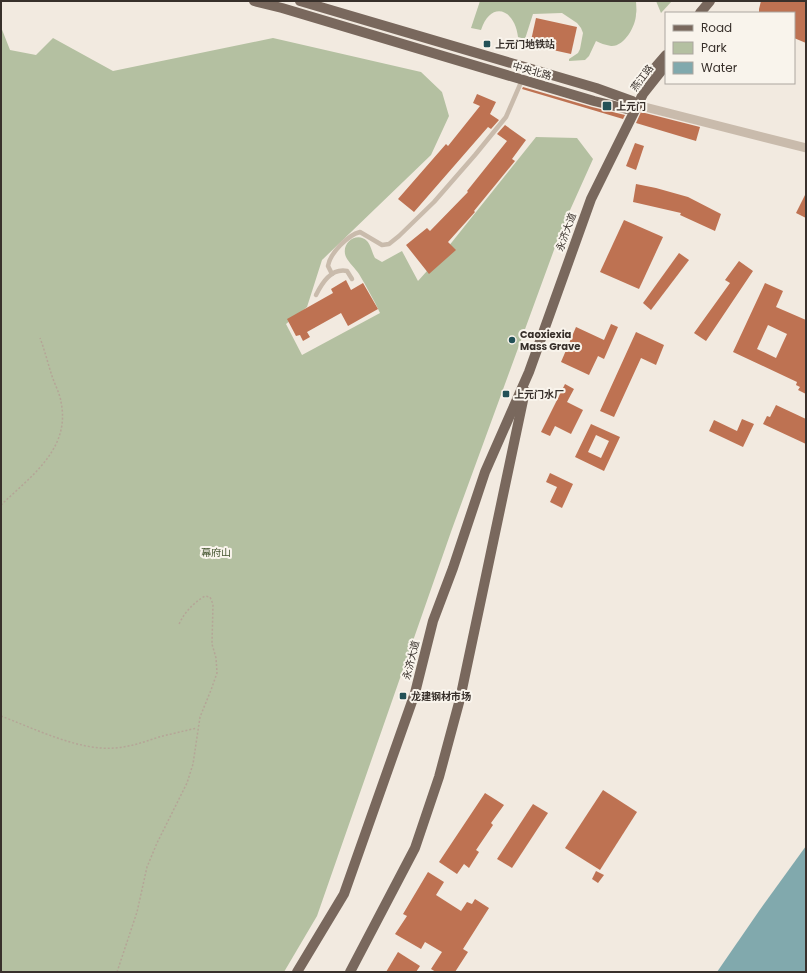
<svg xmlns="http://www.w3.org/2000/svg" width="807" height="973" font-family="Poppins,'Noto Sans SC',sans-serif">
<style>
.green{fill:#b4c0a1}
.water{fill:#81a9ad}
.building{fill:#be7252;fill-rule:evenodd}
.lines{fill:none;stroke-linecap:round;stroke-linejoin:round}
.path{stroke:#b5a597;stroke-width:1.5;stroke-dasharray:2 2;stroke-linecap:butt}
.service{stroke:#c9bbac;stroke-width:4.5}
.minor{stroke:#c9bbac;stroke-width:9}
.primary{stroke:#79685d;stroke-width:10}
.poi-dot{fill:#235157;stroke:#f9f4ec;stroke-width:1.5}
.labels{text-anchor:middle;dominant-baseline:central;stroke-width:4;stroke-linejoin:round;paint-order:stroke}
.poi-label{font-size:10px;font-weight:bold;fill:#38302b;stroke:#f9f4ec;text-anchor:start}
.street-label{font-size:10px;fill:#38302b;stroke:#f9f4ec}
.park-label{font-size:10px;fill:#455530;stroke:#f9f4ec}
</style>
<rect width="100%" height="100%" fill="#f2eae0"/>
<g class="green">
<path d="M480,1H636C636,5 637,10 636,14C636,26 624,47 611,46C605,45 600,43 596,41L589,56L585,60L569,61V59L578,53L580,49L583,33L581,28L577,23L562,13L533,14L525,39L518,37C515,9 491,0 481,30L471,28Z"/>
<path d="M656,1H672L661,13Z"/>
<path d="M1,27L10,50L36,55L53,38L113,71L273,38L421,72L442,92L449,116L431,155L322,260L307,307L286,324L302,355L380,313C374,300 366,286 359,274C355,268 349,263 346,257C340,243 357,231 367,241C371,245 372,253 375,258L382,262L402,251L418,281L444,252L536,137L577,138L593,159L562,228L452,529L317,916L284,972H1Z"/>
</g>
<path class="water" d="M806,846V972H717L759,911Z"/>
<g class="building">
<path d="M761,1H806V43L794,38V13H759V9Z"/>
<path d="M536,18L577,27L571,54L530,45Z"/>
<path d="M523,87L592,107L625,115L623,119L522,89Z"/>
<path d="M477,94L496,102L490,114L499,120L491,129L488,127L414,212L398,199L446,144L448,146L480,106L473,103Z"/>
<path d="M641,112L700,127L696,141L636,123Z"/>
<path d="M505,125L526,140L512,159L515,161L474,211L475,212L448,242L456,250L429,274L406,245L427,228L430,231L468,192L467,191L507,141L497,134Z"/>
<path d="M635,143L644,146L636,170L626,166Z"/>
<path d="M636,184L656,188L688,197L721,214L715,231L680,215L681,213L633,202Z"/>
<path d="M806,193V218L796,213Z"/>
<path d="M624,220L663,237L639,289L600,272Z"/>
<path d="M679,253L689,260L651,310L643,303Z"/>
<path d="M739,261L753,271L706,341L694,333L730,283L725,280Z"/>
<path d="M346,280L351,290L363,283L378,309L348,326L341,313L307,332L310,337L303,341L300,335L296,336L287,319L333,293L331,289Z"/>
<path d="M765,283L783,291L776,307L806,320V394L798,390L800,387L796,385L797,382L733,352ZM768,325L787,334L776,358L757,349Z"/>
<path d="M611,324L618,327L604,359L598,356L589,375L561,362L576,327L604,340Z"/>
<path d="M636,332L664,345L656,365L641,358L614,417L600,411Z"/>
<path d="M565,384L574,389L567,402L583,410L571,434L555,426L550,436L541,432Z"/>
<path d="M776,405L806,419V444L763,424L767,416L770,417Z"/>
<path d="M742,419L754,424L743,447L709,431L714,420L737,431Z"/>
<path d="M591,424L620,437L604,471L575,457ZM596,435L609,441L601,458L588,452Z"/>
<path d="M550,473L573,484L562,508L550,502L557,487L546,482Z"/>
<path d="M603,790L637,812L600,870L565,848Z"/>
<path d="M485,793L504,805L491,823L493,825L476,850L479,852L469,868L464,864L457,874L439,862Z"/>
<path d="M533,804L548,813L512,868L497,859Z"/>
<path d="M596,871L604,875L598,883L592,879Z"/>
<path d="M428,872L444,882L436,895L461,911L467,902L472,904L475,899L489,908L463,949L468,952L455,972H436L431,969L442,952L425,942L421,949L395,934L407,916L403,914Z"/>
<path d="M398,952L420,966L416,972H386Z"/>
</g>
<g class="lines">
<g class="path">
<path d="M1,505C30,477 71,449 61,402C60,394 55,385 52,376C48,364 45,351 40,338"/>
<path d="M1,716C33,728 79,751 114,748C130,747 144,742 159,737C171,734 184,731 197,728"/>
<path d="M117,972L137,912L147,867L157,843L187,783L193,764L200,717L211,690L217,673L216,658L212,644L213,604L210,597L205,596C192,604 185,612 179,624"/>
</g>
<g class="service">
<path d="M332,274L328,266C330,253 348,235 360,232L382,245L389,244L399,236L434,202L475,155L506,117L522,80"/>
<path d="M316,295C322,283 331,268 347,271L352,279"/>
</g>
<path class="minor" d="M637,105L806,148"/>
<g class="primary">
<path d="M254,1L282,8L594,101L627,109L637,105"/>
<path d="M300,1L596,88L632,101L637,105"/>
<path d="M700,13L710,1"/>
<path d="M653,70L666,55"/>
<path d="M297,972L344,894L415,693L433,621L453,568L485,472L529,372L591,199L643,94L666,65"/>
<path d="M350,972L415,848L439,777L460,699L525,391"/>
</g>
</g>
<g class="poi-dot">
<rect x="483" y="40" width="8" height="8" rx="2"/>
<rect x="602" y="101" width="10" height="10" rx="2"/>
<circle cx="512" cy="340" r="4"/>
<rect x="502" y="390" width="8" height="8" rx="2"/>
<rect x="399" y="692" width="8" height="8" rx="2"/>
</g>
<g class="labels">
<g class="poi-label">
<text x="495" y="44">上元门地铁站</text>
<text x="616" y="106">上元门</text>
<text x="520" y="334">Caoxiexia<tspan x="520" dy="12">Mass Grave</tspan></text>
<text x="514" y="394">上元门水厂</text>
<text x="411" y="696">龙建钢材市场</text>
</g>
<g class="street-label">
<text transform="translate(532 71) rotate(16)">中央北路</text>
<text transform="translate(642 78) rotate(-53)">燕江路</text>
<text transform="translate(566 232) rotate(-70)">永济大道</text>
<text transform="translate(411 660) rotate(-76)">永济大道</text>
</g>
<g class="park-label">
<text x="216" y="552">幕府山</text>
</g>
</g>
<rect width="807" height="973" fill="none" stroke="#38302b" stroke-width="4"/>
<rect x="665" y="12" width="130" height="72" fill="#f9f4ec" stroke="#aca69f"/>
<rect x="673" y="25" width="20" height="6" fill="#79685d" stroke="#aca69f"/>
<text x="701" y="32" font-size="12" fill="#38302b">Road</text>
<rect x="673" y="42" width="20" height="12" fill="#b4c0a1" stroke="#aca69f"/>
<text x="701" y="52" font-size="12" fill="#38302b">Park</text>
<rect x="673" y="62" width="20" height="12" fill="#81a9ad" stroke="#aca69f"/>
<text x="701" y="72" font-size="12" fill="#38302b">Water</text>
</svg>
